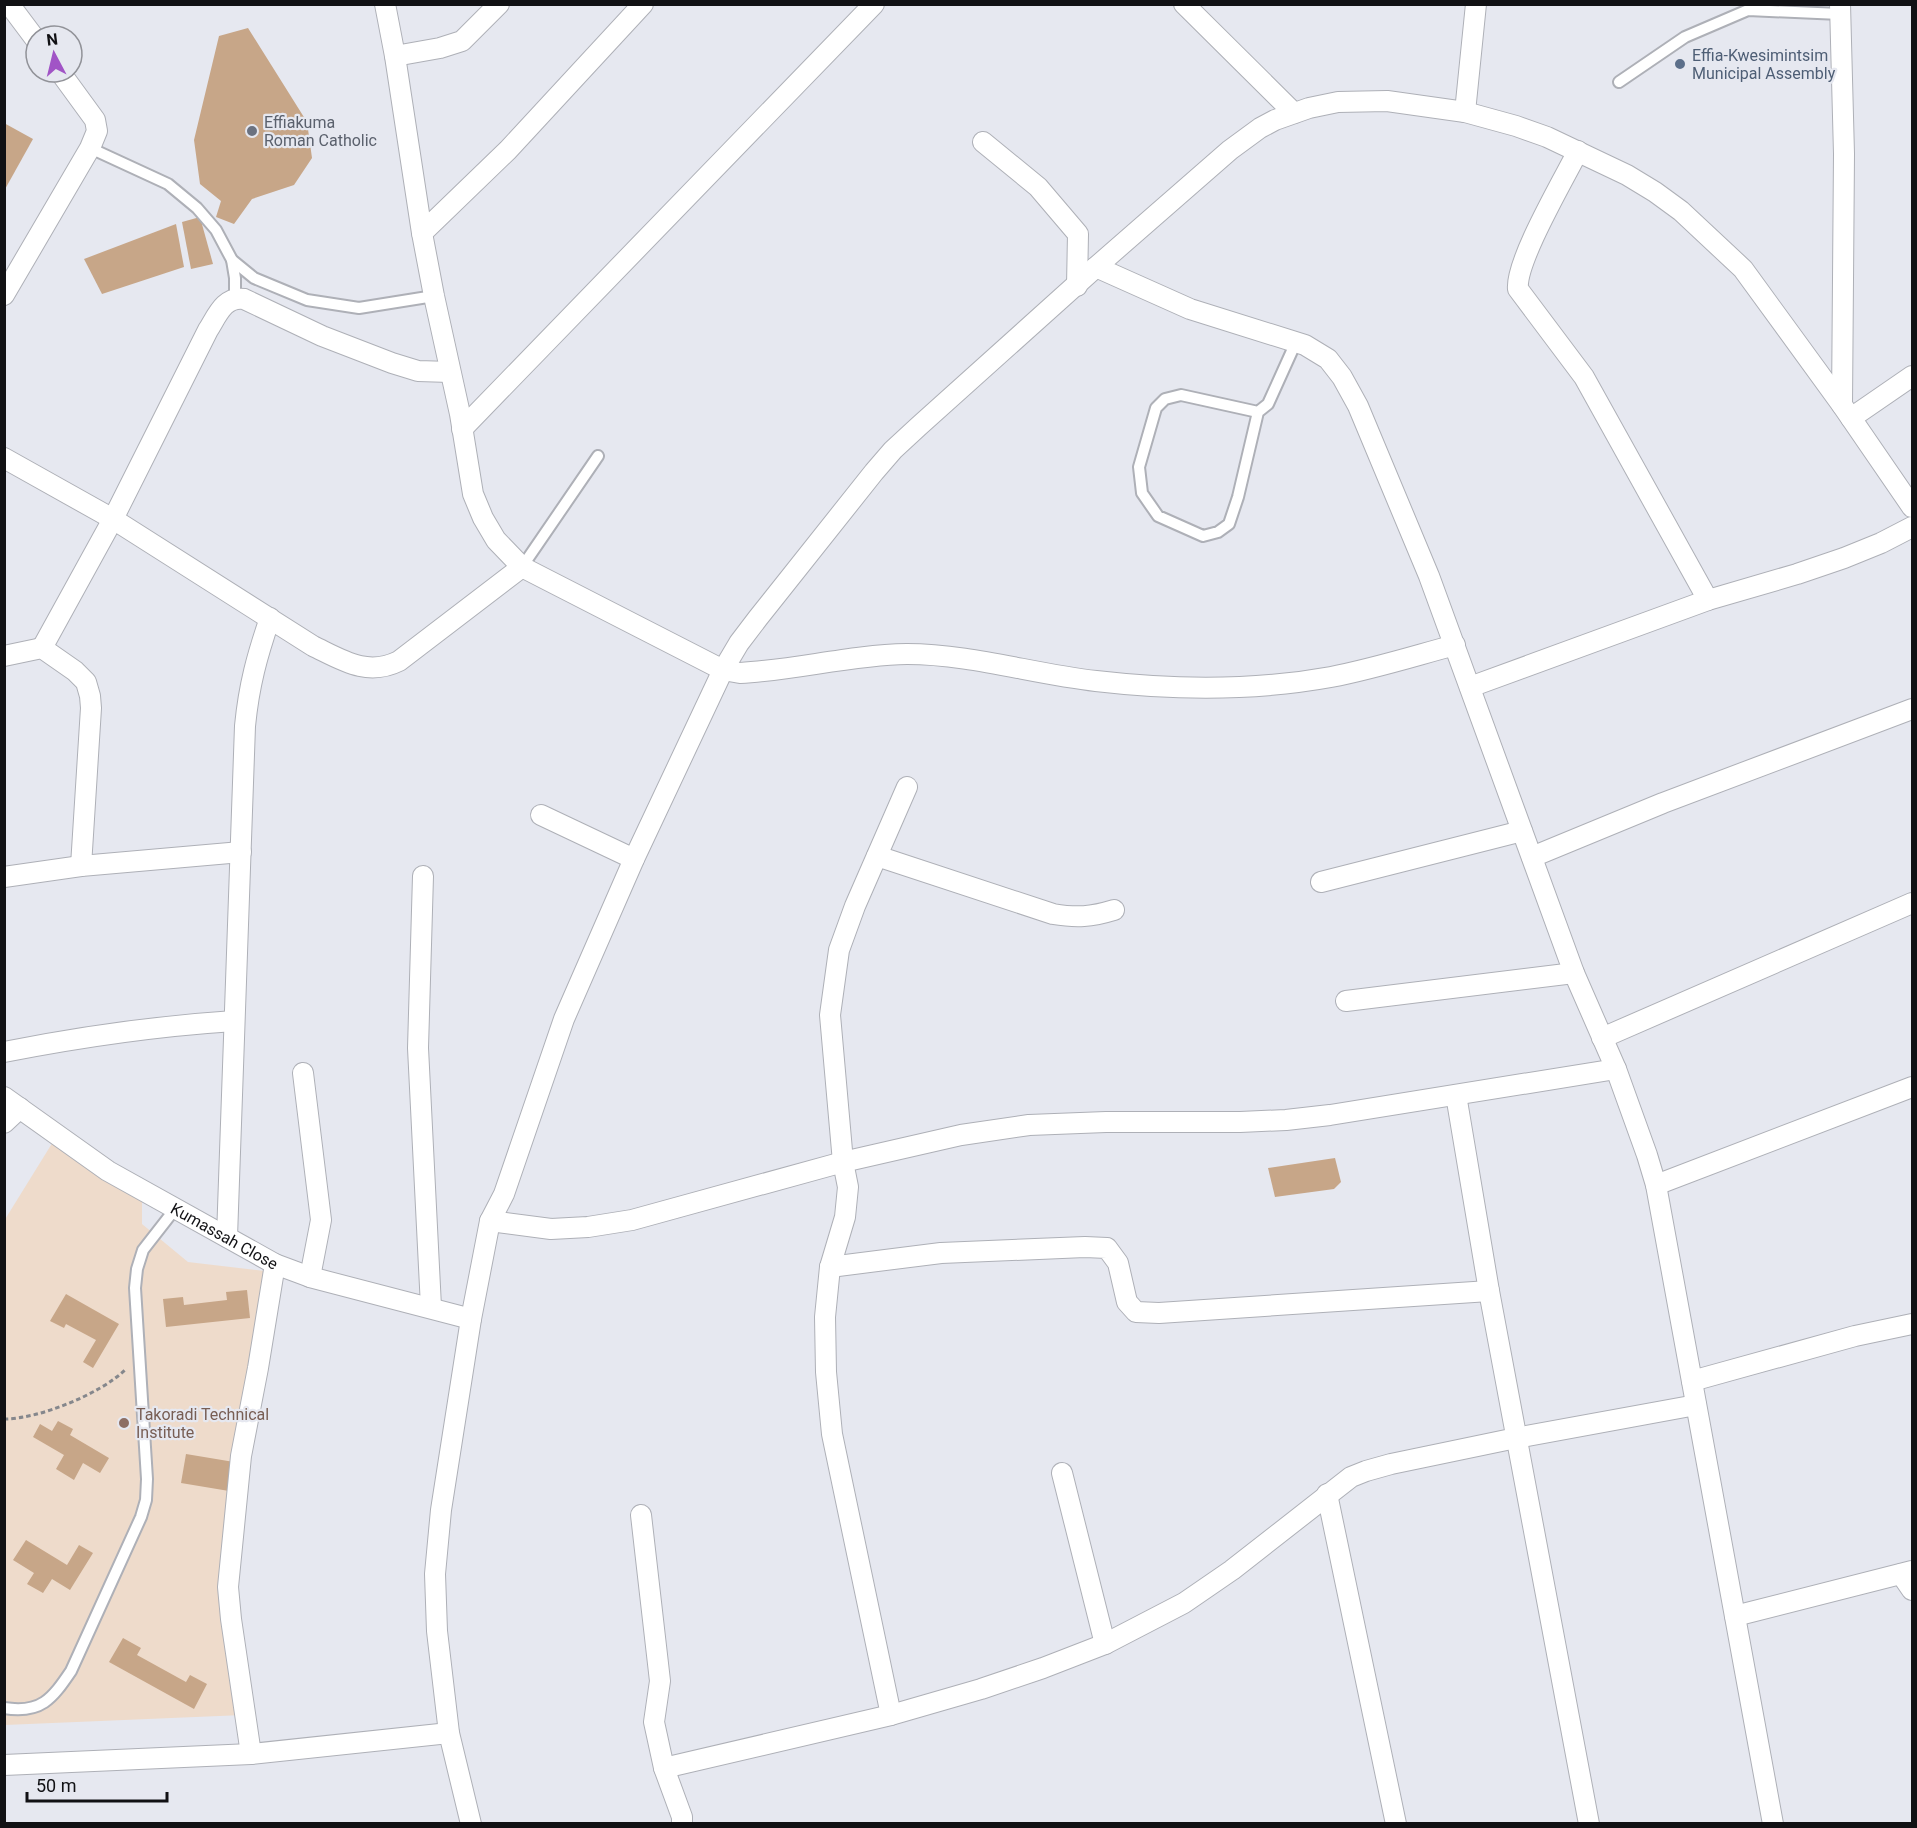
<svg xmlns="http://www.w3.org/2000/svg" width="1917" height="1828" font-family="Roboto,sans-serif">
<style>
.education{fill:#eedbcb}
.building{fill:#c7a688}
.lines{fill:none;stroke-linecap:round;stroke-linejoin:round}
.lane-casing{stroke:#aeb0b7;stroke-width:14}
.street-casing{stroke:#aeb0b7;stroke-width:22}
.path{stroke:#85878c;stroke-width:3;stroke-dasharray:4.5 3;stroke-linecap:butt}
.lane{stroke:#fff;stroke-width:10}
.street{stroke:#fff;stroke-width:20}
.service-dot{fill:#5c6f8a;stroke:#e6e8f0;stroke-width:2}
.worship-dot{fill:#6b7280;stroke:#e6e8f0;stroke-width:2}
.education-dot{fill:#8d6e63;stroke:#e6e8f0;stroke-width:2}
.labels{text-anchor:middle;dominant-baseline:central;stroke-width:4.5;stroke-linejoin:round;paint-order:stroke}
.service-label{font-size:16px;fill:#4e5e75;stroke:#e6e8f0;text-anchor:start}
.worship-label{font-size:16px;fill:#5b616d;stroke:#e6e8f0;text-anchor:start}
.street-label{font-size:16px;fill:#111114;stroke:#e6e8f0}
.education-label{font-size:16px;fill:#785e54;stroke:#e6e8f0;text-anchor:start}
</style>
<rect width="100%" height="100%" fill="#e6e8f0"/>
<path class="education" d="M56,1137L142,1197V1224L188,1262L265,1271L222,1574L243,1715L5,1725L4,1221Z"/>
<g class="building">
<path d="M248,28L307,122L312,158L294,185L252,199L234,224L216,217L221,201L200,184L194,140L219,36Z"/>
<path d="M4,123L33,139L4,191Z"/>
<path d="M200,217L213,264L191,269L182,222Z"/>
<path d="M176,224L184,267L102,294L84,259Z"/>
<path d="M1335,1158L1341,1182L1334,1189L1275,1197L1268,1168Z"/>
<path d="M247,1290L250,1318L166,1327L163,1299L183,1297L184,1305L227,1300L226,1292Z"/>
<path d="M66,1294L119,1324L93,1368L83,1362L96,1340L66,1324L64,1328L50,1321Z"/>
<path d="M58,1421L73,1429L70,1435L109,1458L100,1473L83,1463L74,1480L56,1469L64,1455L33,1437L40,1424L52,1431Z"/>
<path d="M186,1454L234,1462L229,1491L181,1483Z"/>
<path d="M26,1540L67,1565L79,1545L93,1553L70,1590L52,1579L43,1593L27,1584L34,1573L13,1560Z"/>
<path d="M123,1638L141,1648L137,1655L186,1682L190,1675L207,1684L194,1709L109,1662Z"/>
</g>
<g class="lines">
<defs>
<g id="lane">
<path d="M1619,82L1685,37L1748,10L1840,14"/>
<path d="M90,148L168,184L197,208L216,230L232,260L254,278L307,300L359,308L434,296"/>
<path d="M232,260L235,278V298"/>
<path d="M1258,412L1181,395L1165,399L1156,408L1139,467L1142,493L1158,516L1203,536L1218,532L1229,524L1238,497L1258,412L1268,404L1296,342"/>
<path d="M522,567L598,456"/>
<path d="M4,1708C41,1714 52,1699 71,1671L141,1517L146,1500L147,1479L135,1288L137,1269L143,1250L175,1209"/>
</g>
<g id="street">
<path d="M9,4L36,40"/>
<path d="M385,4L395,56L422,233L434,296L460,414L473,494L483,518L496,540L522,567L723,670L740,673C796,670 850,655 907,654C970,654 1033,674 1096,681C1173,690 1254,691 1331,677C1373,669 1414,656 1455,645"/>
<path d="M1184,4L1294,113"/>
<path d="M1840,4L1844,154L1842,405"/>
<path d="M395,56L440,48L462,41L499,4"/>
<path d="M1465,112L1476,4"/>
<path d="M983,142L1038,187L1078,234L1077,286"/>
<path d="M1578,151C1564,179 1515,262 1518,289L1584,377L1708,600"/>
<path d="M422,233L508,150L643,4"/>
<path d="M1096,267L1190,309L1305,345L1328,359L1342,377L1358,406L1429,576L1574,973L1616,1069L1647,1155L1656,1185L1773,1824"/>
<path d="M4,295L90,148L97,131L95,120L60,72"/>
<path d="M1851,418L1912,376"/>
<path d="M462,429L874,4"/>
<path d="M4,458L113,519L313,646C342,660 367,677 399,661L522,567"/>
<path d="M42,648L113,519L208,330C217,316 224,296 244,299L322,336L392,363L418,371L450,372"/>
<path d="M4,656L42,648L75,671L86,682L90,696L91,708L81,866"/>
<path d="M1470,687L1708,600L1797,574L1844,558L1881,543L1912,527"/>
<path d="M541,815L634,859"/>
<path d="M877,856L1053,914C1077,918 1091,917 1114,910"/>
<path d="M1532,857L1663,803L1912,709"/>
<path d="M423,876L418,1048L431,1307"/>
<path d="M4,877L81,866L241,852"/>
<path d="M1321,882L1522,831"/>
<path d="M1346,1001L1574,973"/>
<path d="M1602,1038L1912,903"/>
<path d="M4,1052C80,1037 157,1026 234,1021"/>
<path d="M303,1073L321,1220L310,1277"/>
<path d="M1456,1095L1489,1291L1589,1824"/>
<path id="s1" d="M4,1097L108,1171L275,1264L310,1277L471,1319"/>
<path d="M4,1123L20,1108"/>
<path d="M1656,1185L1912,1087"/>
<path d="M490,1221L551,1229L588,1227L632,1220L843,1162L961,1135L1029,1125L1106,1122H1240L1286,1120L1330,1115L1616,1069"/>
<path d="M227,1237L245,726C249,685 257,656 270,618"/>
<path d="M830,1267L941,1253L1085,1247L1107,1248L1118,1263L1127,1302L1136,1312L1159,1313L1489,1291"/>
<path d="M1692,1381L1855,1336L1912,1324"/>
<path d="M1062,1473L1105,1644"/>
<path d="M1327,1494L1396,1824"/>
<path d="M641,1515L660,1681L654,1722L664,1768"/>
<path d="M1901,1574L1912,1590"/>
<path d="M1735,1616L1912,1571"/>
<path d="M891,1715L832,1434L826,1372L825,1317L830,1267L845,1217L848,1187L843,1162L830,1015L839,950L855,906L907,787"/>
<path d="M251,1754L231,1619L228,1587L241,1456L258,1368L275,1264"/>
<path d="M4,1765L251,1754L449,1733"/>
<path d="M471,1824L449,1733L437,1631L435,1574L441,1510L471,1319L490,1221L504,1194L564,1019L634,859L723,670L739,643L758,618L874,472L893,450L919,426L1096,267L1230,150L1260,128L1275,120L1309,108L1338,102L1387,101L1465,112L1516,126L1547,137L1627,175L1655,192L1681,211L1743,269L1842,405L1912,507"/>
<path d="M682,1824V1817L664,1768L891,1715L981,1689L1043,1668L1105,1644L1184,1603L1232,1570L1351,1477L1366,1471L1391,1464L1516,1438L1696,1405"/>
</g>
</defs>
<use href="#lane" class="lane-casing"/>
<use href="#street" class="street-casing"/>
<path class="path" d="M4,1419C39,1419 100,1394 125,1370"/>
<use href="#lane" class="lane"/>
<use href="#street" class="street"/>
</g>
<circle class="service-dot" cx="1680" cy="64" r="6"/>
<circle class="worship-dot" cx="252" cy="131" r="6"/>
<circle class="education-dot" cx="124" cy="1423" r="6"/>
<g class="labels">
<g class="service-label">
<text x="1692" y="55">Effia-Kwesimintsim<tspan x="1692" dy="18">Municipal Assembly</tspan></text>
</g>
<g class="worship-label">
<text x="264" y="122">Effiakuma<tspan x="264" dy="18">Roman Catholic</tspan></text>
</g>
<g class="street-label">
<text stroke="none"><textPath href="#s1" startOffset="261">Kumassah Close</textPath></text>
</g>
<g class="education-label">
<text x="136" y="1414">Takoradi Technical<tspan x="136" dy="18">Institute</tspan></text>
</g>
</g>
<rect width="1917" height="1828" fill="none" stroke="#111114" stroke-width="12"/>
<g transform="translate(54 54) rotate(353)"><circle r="28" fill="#e6e8f0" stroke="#919298" stroke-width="1.5"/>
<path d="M0-4.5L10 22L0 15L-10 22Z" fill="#a154c6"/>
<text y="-9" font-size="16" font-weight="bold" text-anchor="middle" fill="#111114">N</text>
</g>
<path d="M27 1792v9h140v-9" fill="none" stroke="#111114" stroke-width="3"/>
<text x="36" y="1792" font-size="18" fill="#111114" stroke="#e6e8f0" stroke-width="4.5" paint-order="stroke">50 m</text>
</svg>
